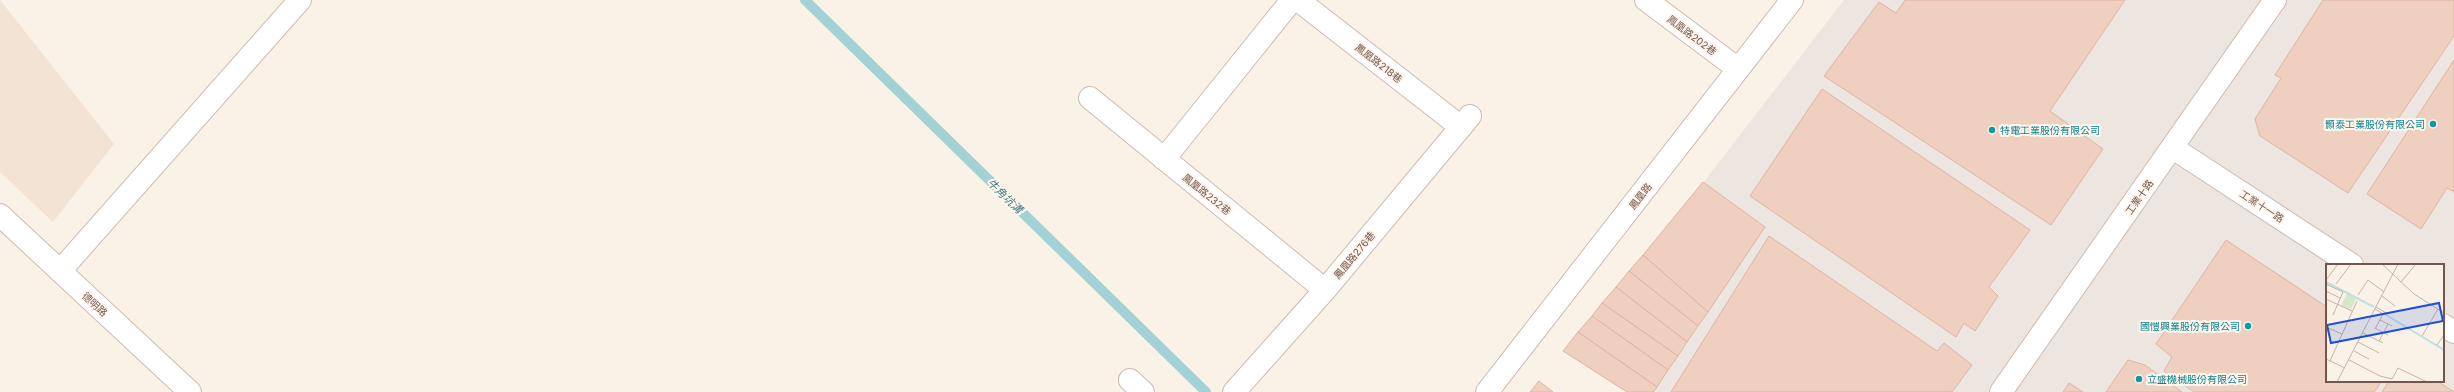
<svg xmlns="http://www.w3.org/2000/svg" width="2454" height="392" font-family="Inter,'Noto Sans TC',sans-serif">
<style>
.residential{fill:#f3e3d5}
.industrial{fill:#ece5e0;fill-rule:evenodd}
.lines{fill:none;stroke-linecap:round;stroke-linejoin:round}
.stream{stroke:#a2d2d5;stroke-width:10}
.building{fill:#efcfbf;stroke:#e1b4a1}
.minor-casing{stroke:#cfbbb0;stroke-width:24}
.minor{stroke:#fff;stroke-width:22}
.culture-dot{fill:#0f9aa8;stroke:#fef6ed;stroke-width:1.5}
.labels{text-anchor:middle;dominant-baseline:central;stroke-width:4;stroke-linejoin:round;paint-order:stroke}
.street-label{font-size:10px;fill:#74574c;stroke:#fef6ed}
.culture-label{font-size:10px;fill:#0d838f;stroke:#fef6ed;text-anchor:end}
.water-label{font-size:11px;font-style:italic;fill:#437a7f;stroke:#fef6ed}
.inset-river{fill:none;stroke:#bce1e4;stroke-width:2}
.inset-road{fill:none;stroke:#c5b4a9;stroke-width:1}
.view{fill:#1d4ed8;fill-opacity:0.15;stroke:#1d4ed8;stroke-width:2}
.inset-edge{fill:none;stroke:#74574c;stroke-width:2}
</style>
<rect width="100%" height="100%" fill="#fbf2e7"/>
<path class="residential" d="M0,0L114,144L53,222L0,172Z"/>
<path class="industrial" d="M1844,0H2454V392H1648L1761,224L1703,183ZM2327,265H2443V381H2327Z"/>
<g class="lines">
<path class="stream" d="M805,0L1206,392"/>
</g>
<g class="building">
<path d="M1905,0H2125L2050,111L2103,149L2051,225L1824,76L1879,2L1896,13Z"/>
<path d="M2323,0H2454V36L2348,193L2260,136L2255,119L2281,78L2275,75Z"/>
<path d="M2454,60V192L2447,188L2421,229L2367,194Z"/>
<path d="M1822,89L2030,230L1989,287L1998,296L1975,331L1964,323L1956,337L1750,196Z"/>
<path d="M1703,182L1765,227L1708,312L1643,255Z"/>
<path d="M1769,236L1937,351L1944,343L1972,365L1952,392H1671Z"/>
<path d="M2226,240L2327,307V381H2382L2374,392H2194L2164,371L2172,357L2156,344Z"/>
<path d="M1643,255L1708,312L1698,326L1629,271Z"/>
<path d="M1629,271L1698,326L1687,342L1616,287Z"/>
<path d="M1616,287L1687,342L1678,356L1602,303Z"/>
<path d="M1602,303L1678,356L1668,370L1592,316Z"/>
<path d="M1592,316L1668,370L1657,387L1578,332Z"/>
<path d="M1578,332L1657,387L1653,392H1627L1563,351Z"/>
<path d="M2128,360L2145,365L2182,392H2106Z"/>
<path d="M1539,381L1553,392H1530Z"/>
<path d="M2389,381H2437L2454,392H2382Z"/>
<path d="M2069,383L2083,392H2063Z"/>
</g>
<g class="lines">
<defs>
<g id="minor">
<path d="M1298,0L1461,127"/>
<path d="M1646,0L1738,69"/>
<path d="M1090,98L1325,290"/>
<path d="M2173,148L2352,265"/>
<path d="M1164,159L1292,0"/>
<path d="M0,215L190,392"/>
<path d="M60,271L300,0"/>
<path d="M2443,325L2454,332"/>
<path d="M1130,380L1143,392"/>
<path d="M1234,392L1325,290L1470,116"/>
<path d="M1487,392L1792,0"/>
<path d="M2001,392L2275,0"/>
</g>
</defs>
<use href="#minor" class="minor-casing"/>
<use href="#minor" class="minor"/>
</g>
<g class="culture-dot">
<circle cx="2433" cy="124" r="4"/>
<circle cx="1992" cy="130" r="4"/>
<circle cx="2248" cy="326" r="4"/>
<circle cx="2139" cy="379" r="4"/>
</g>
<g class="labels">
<g class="street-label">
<text transform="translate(1692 35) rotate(37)">鳳凰路202巷</text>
<text transform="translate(1379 63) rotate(38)">鳳凰路218巷</text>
<text transform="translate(1207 194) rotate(39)">鳳凰路232巷</text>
<text transform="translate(1640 196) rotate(-52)">鳳凰路</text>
<text transform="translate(2139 197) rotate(-55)">工業十路</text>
<text transform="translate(2262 206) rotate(33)">工業十一路</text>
<text transform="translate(1354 255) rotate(-50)">鳳凰路276巷</text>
<text transform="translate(95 304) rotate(43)">德明路</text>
</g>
<g class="culture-label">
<text x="2425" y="124">顥泰工業股份有限公司</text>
<text x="2000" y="130" text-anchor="start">特電工業股份有限公司</text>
<text x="2240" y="326">國愷興業股份有限公司</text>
<text x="2147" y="379" text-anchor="start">立盛機械股份有限公司</text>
</g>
<g class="water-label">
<text transform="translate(1005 196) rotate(44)">牛角坑溝</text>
</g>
</g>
<g transform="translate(2326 264)">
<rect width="118" height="118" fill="#fbf2e7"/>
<path d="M21,30L30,34L25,46L15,41Z" fill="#d6e8c5"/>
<path class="inset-river" d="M0,18L48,43M57,49L118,86"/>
<path class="inset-road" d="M56,0L88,30L118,49M0,16L12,0M75,18L90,0M0,20L17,28L7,51M10,20L25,0M0,27L14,34M32,31L42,16L58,28M56,32L69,42M0,35L26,47M50,43L62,50M54,56L66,62M0,63L16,70M49,64L62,71M49,65L57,50L49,45M37,69L57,79M96,72L112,45M53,77L62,60M32,78L53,89M111,81L118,71M28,87L43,95M0,95L19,104M23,96L54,112L66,115L72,104L101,118M4,97L31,37M11,118L72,0"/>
<path class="view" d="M113,39L117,57L5,79L1,61Z"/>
<rect width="118" height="118" class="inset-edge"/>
</g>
</svg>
